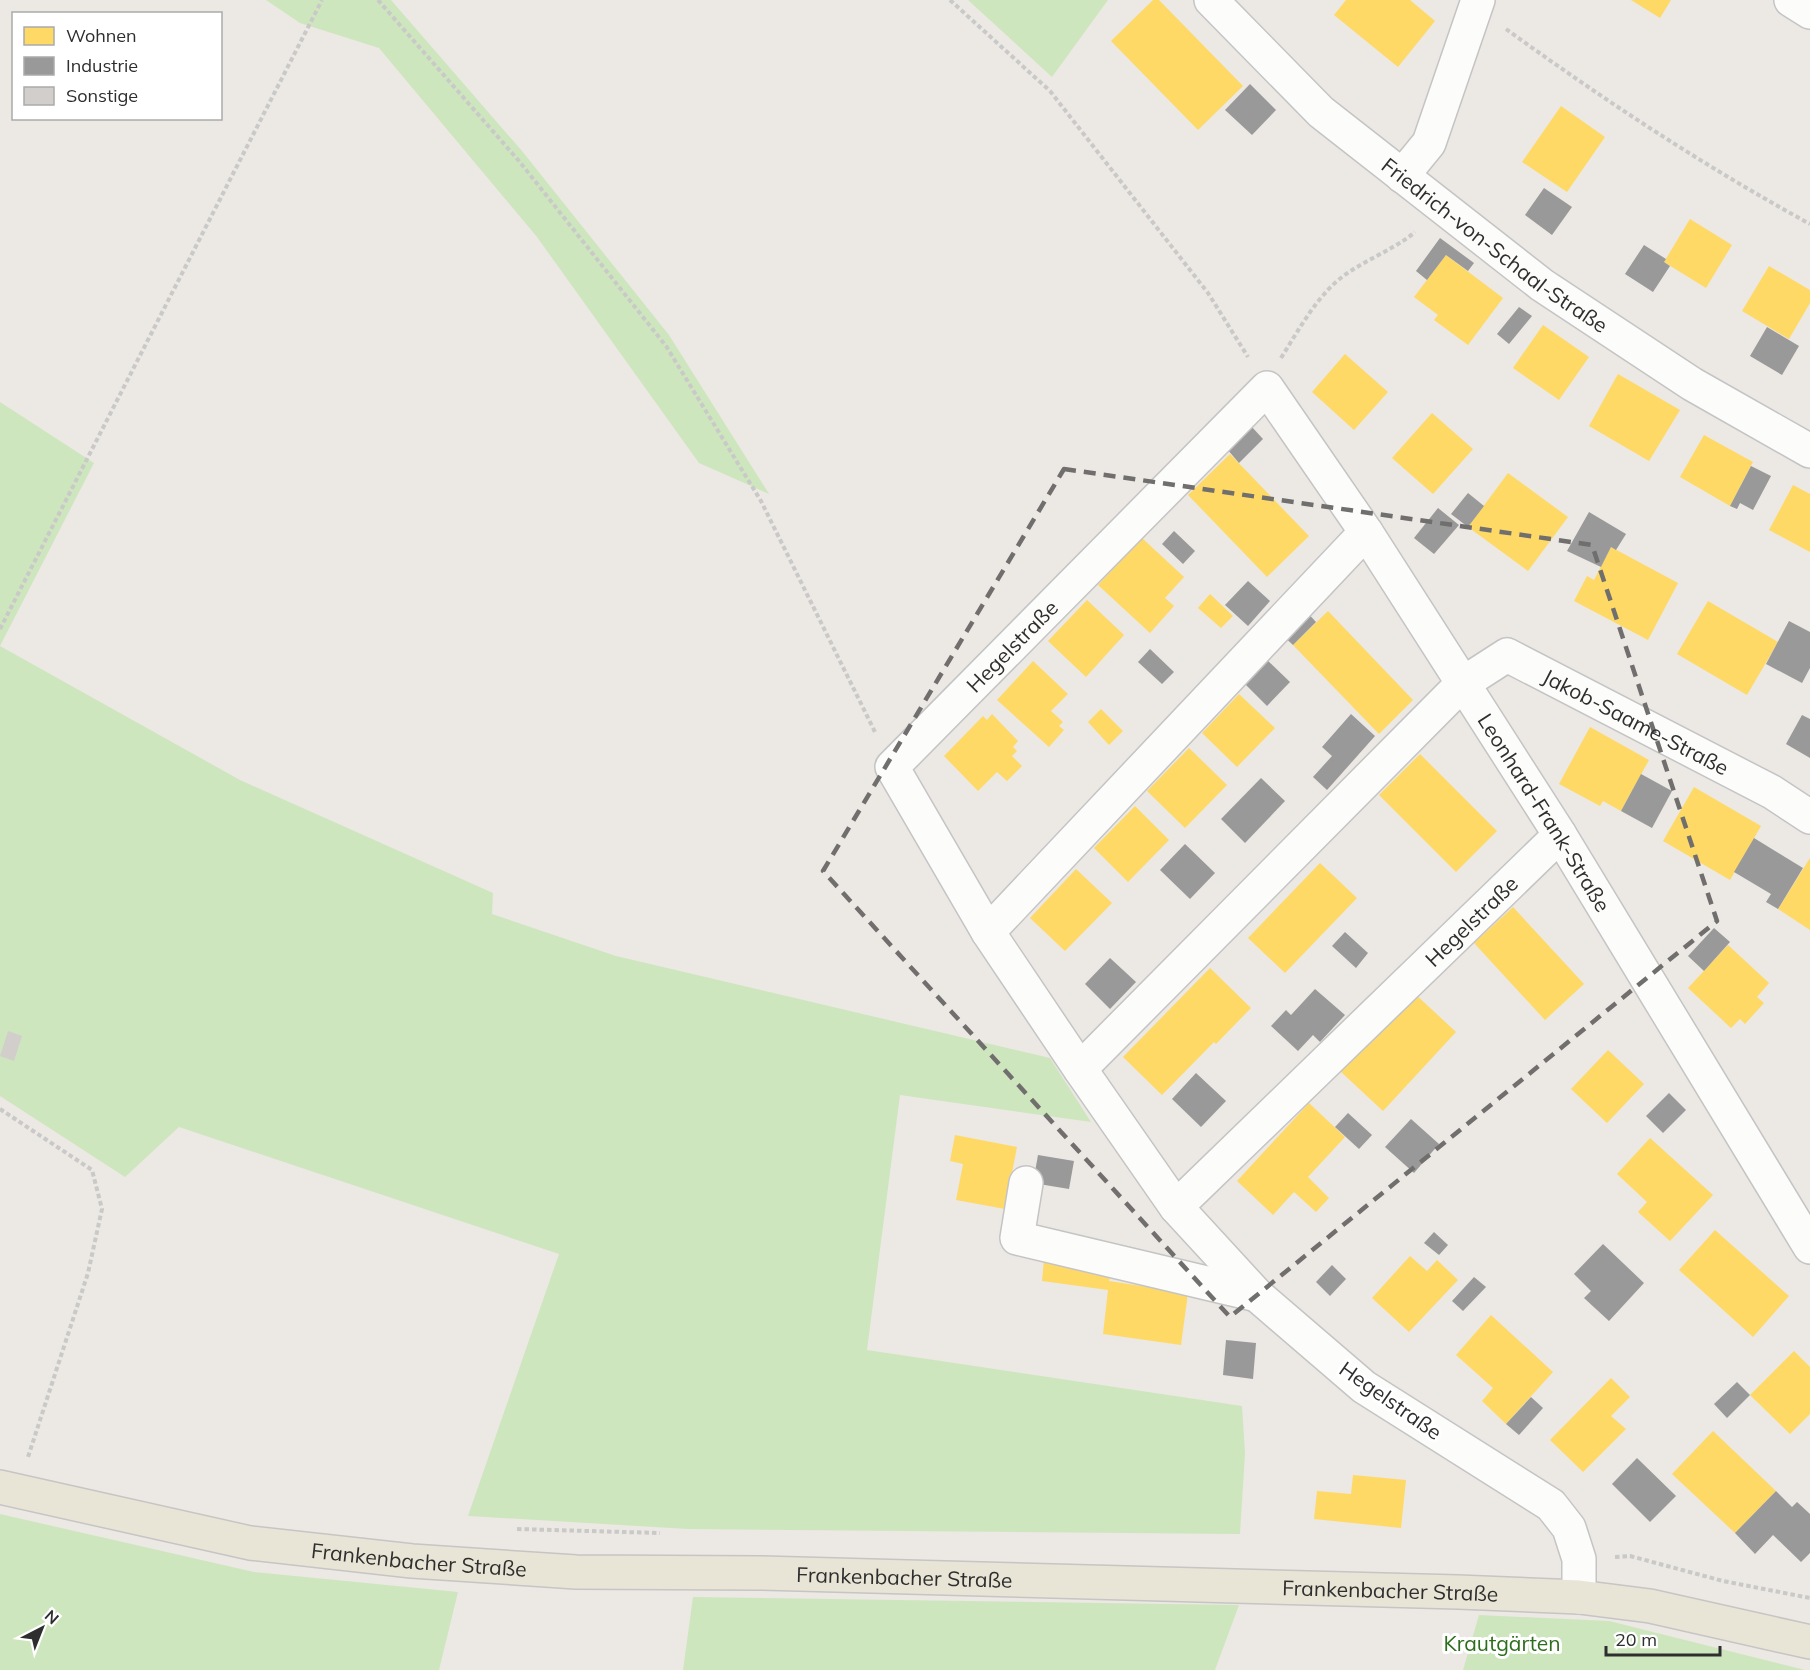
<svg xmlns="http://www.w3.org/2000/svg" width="1810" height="1670" font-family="Mulish,sans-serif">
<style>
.green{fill:#cee6be}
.homes{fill:#ffd966}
.industry{fill:#999}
.building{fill:#d1cecb}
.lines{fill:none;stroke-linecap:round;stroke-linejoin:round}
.minor-casing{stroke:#c5c4c5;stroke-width:36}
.major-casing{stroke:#c6c5c4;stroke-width:36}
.path{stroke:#c9c9c8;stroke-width:4;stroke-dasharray:4.5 3;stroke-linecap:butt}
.minor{stroke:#fcfcfb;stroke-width:33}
.major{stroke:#e8e4d6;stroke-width:33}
.marked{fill:none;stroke:#706f6e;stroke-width:4.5;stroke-dasharray:12 8;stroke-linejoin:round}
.labels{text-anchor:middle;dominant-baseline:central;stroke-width:6;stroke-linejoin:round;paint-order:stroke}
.street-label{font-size:21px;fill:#2e2e2e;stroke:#fff}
.park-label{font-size:21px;fill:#2c6e1b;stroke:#fff}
</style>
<rect width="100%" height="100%" fill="#ece8e4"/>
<g class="green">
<path d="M266,0H391L522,151L669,335L769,494L699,463L537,237L379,48L300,23Z"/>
<path d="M968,0H1108L1052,77Z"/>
<path d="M0,402L94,463L0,646L240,780L493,893L492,914L616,956L1050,1058L1091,1122L900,1095L867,1350L1242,1406L1245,1453L1240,1534L688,1529L468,1516L559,1254L179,1127L125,1177L0,1096Z"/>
<path d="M0,1514L254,1572L458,1592L439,1670H0Z"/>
<path d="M693,1597L1239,1605L1215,1670H683Z"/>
<path d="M1479,1615L1609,1621L1805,1670H1463Z"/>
</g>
<g class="homes">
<path d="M1153,0H1159L1243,86L1198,130L1111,41Z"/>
<path d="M1346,0H1410L1435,21L1398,67L1334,15Z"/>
<path d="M1631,0H1671L1660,18Z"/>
<path d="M1561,106L1605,137L1567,192L1522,162Z"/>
<path d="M1690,219L1732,245L1706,288L1664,262Z"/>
<path d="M1446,255L1503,298L1468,345L1434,320L1438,315L1414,297Z"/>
<path d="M1769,266L1810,290V303L1789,339L1742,311Z"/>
<path d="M1543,325L1589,357L1559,400L1513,368Z"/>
<path d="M1345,354L1388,392L1354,430L1312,392Z"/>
<path d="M1618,374L1680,410L1649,461L1589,426Z"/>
<path d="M1432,413L1473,449L1433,494L1392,458Z"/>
<path d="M1704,435L1753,462L1730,506L1680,477Z"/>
<path d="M1230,454L1309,536L1267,577L1188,495Z"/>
<path d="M1508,473L1568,517L1528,571L1468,527Z"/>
<path d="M1793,485L1810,494V552L1769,530Z"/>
<path d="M1142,538L1184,577L1165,598L1174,606L1150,633L1098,585Z"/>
<path d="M1611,547L1678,583L1648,640L1574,601L1587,576L1594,580Z"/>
<path d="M1210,594L1233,616L1221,628L1198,608Z"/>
<path d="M1087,600L1124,635L1086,677L1048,641Z"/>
<path d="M1708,601L1778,642L1747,695L1677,654Z"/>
<path d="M1328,611L1413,700L1379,734L1293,645Z"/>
<path d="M1033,661L1068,694L1051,711L1063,722L1059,726L1064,730L1049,747L997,700Z"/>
<path d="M1239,694L1275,728L1237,767L1202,733Z"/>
<path d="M1101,709L1123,731L1109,745L1088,722Z"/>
<path d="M992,714L1018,741L1013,747L1017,751L1012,756L1022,766L1007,781L997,772L978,791L944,756L983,716L987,720Z"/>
<path d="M1590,727L1649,760L1621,811L1603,801L1600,806L1559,784Z"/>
<path d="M1189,748L1227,785L1185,828L1147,791Z"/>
<path d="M1420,754L1497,831L1456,872L1379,795Z"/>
<path d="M1694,787L1761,826L1730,880L1663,841Z"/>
<path d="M1135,806L1169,840L1128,882L1094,848Z"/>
<path d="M1810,858V930L1778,909Z"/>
<path d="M1320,863L1357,898L1285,973L1248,938Z"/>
<path d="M1076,869L1112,903L1065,951L1030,918Z"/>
<path d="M1513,907L1584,984L1545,1020L1474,943Z"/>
<path d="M1728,945L1769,983L1757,997L1764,1003L1745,1024L1740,1019L1731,1028L1688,988Z"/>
<path d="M1210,968L1251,1008L1216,1044L1214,1042L1162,1095L1123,1057Z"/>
<path d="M1414,993L1456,1032L1383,1111L1340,1071Z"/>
<path d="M1608,1050L1644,1084L1607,1123L1571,1089Z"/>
<path d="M1309,1103L1345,1137L1308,1177L1329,1198L1316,1212L1294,1192L1273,1215L1237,1181Z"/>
<path d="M955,1135L1017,1147L1005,1209L956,1200L963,1164L950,1161Z"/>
<path d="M1650,1138L1713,1195L1670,1241L1638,1212L1647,1202L1617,1174Z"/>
<path d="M1715,1230L1789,1296L1753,1337L1679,1270Z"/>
<path d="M1410,1256L1427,1271L1437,1260L1458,1280L1409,1332L1372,1298Z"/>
<path d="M1044,1259L1112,1267L1109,1281L1188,1293L1181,1345L1103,1334L1108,1290L1042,1281Z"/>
<path d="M1491,1315L1553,1372L1506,1424L1482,1401L1493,1388L1456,1355Z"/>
<path d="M1794,1351L1810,1367V1414L1790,1434L1750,1395Z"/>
<path d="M1611,1378L1630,1397L1611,1416L1626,1429L1583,1472L1550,1440Z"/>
<path d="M1713,1431L1776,1491L1735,1533L1672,1474Z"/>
<path d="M1353,1475L1406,1480L1401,1528L1314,1519L1317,1491L1351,1494Z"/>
</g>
<g class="industry">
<path d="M1250,84L1276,110L1252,135L1225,110Z"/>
<path d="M1544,188L1572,207L1552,235L1525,215Z"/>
<path d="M1440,238L1474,263L1468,271L1446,255L1427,280L1416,271Z"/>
<path d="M1644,245L1666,259L1664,262L1670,266L1653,292L1625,274Z"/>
<path d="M1519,307L1532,316L1509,344L1497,334Z"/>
<path d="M1767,327L1799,346L1782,375L1750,356Z"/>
<path d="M1251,426L1263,439L1239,463L1227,449Z"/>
<path d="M1751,466L1771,476L1753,510L1740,503L1737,509L1730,506Z"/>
<path d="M1468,493L1484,506L1468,527L1451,514Z"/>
<path d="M1438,508L1459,525L1434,554L1414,538Z"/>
<path d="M1589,512L1626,534L1616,550L1611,547L1601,567L1567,551Z"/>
<path d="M1174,531L1195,551L1183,564L1162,544Z"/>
<path d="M1248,581L1270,601L1248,626L1225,605Z"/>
<path d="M1304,609L1316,622L1293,645L1279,632Z"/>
<path d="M1789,621L1810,632V668L1802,683L1766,664Z"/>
<path d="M1150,649L1174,672L1162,684L1138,662Z"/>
<path d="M1264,657L1290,682L1267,706L1242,681Z"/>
<path d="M1351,714L1375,736L1327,790L1313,777L1332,756L1322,747Z"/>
<path d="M1802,715L1810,719V758L1786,744Z"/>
<path d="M1641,774L1672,791L1652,828L1621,811Z"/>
<path d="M1261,778L1285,801L1245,843L1221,819Z"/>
<path d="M1754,838L1803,868L1778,909L1766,902L1771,894L1734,872Z"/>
<path d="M1185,844L1215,873L1190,899L1160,870Z"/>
<path d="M1714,928L1730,942L1704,971L1688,956Z"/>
<path d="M1345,932L1368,953L1356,968L1332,946Z"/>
<path d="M1110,958L1136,982L1110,1009L1085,984Z"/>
<path d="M1315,989L1345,1015L1320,1042L1313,1035L1298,1051L1271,1026L1286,1010L1291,1015Z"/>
<path d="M1196,1073L1226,1101L1201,1127L1172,1099Z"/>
<path d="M1669,1093L1686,1110L1663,1133L1646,1116Z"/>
<path d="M1348,1113L1372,1135L1359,1149L1335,1127Z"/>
<path d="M1411,1119L1439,1144L1414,1173L1385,1147Z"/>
<path d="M1038,1155L1074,1161L1069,1189L1033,1183Z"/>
<path d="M1434,1232L1448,1245L1439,1255L1424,1243Z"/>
<path d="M1603,1244L1644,1283L1609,1321L1584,1298L1591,1291L1574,1274Z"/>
<path d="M1332,1265L1346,1279L1330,1296L1316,1282Z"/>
<path d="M1474,1277L1486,1287L1463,1311L1452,1301Z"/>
<path d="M1226,1340L1256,1343L1253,1379L1223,1375Z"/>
<path d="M1737,1382L1750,1395L1727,1418L1714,1404Z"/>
<path d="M1531,1397L1543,1408L1519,1435L1506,1424Z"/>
<path d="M1637,1458L1676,1496L1650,1522L1612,1484Z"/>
<path d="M1776,1491L1792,1507L1797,1502L1810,1514V1553L1801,1562L1773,1535L1755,1554L1735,1533Z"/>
</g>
<path class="building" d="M8,1031L22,1036L14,1061L0,1056Z"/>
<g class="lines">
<defs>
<g id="minor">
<path id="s1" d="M1211,0L1321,112L1542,285L1692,384L1810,451"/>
<path d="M1791,0L1810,12"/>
<path d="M1402,176L1429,143L1478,0"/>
<path d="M988,932L1366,532"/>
<path id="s2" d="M1080,1069L1462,684L1507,655L1772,792L1810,817"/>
<path d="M1026,1183L1017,1238L1257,1295"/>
<path id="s3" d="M1176,1207L1560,835"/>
<path id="s4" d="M1579,1597V1559L1569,1528L1551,1505L1364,1387L1257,1295L1176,1207L1080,1069L988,932L892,767L1267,388L1366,532L1560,835L1810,1247"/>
</g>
<g id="major">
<path id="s5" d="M0,1487L250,1543L412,1561L576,1572L760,1573L1458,1592L1579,1597L1650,1606L1810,1642"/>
</g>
</defs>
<use href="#minor" class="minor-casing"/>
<use href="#major" class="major-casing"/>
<g class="path">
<path d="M378,0L519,161L666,346L761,501L875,732"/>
<path d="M950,0L1050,91L1208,293L1248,357"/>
<path d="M1506,29C1604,100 1704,166 1810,224"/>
<path d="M1281,358C1298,331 1313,303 1336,282C1360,261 1391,252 1415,232"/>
<path d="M0,629L322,0"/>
<path d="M0,1109L92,1170L102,1209L88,1273L28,1457"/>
<path d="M517,1529L660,1533"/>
<path d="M1615,1557L1630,1556L1723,1581L1810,1598"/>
</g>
<use href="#minor" class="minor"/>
<use href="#major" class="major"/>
</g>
<path class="marked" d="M1064,469L1592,545L1717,921L1230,1317L823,871Z"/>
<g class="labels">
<g class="street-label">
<text stroke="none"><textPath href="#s1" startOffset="376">Friedrich-von-Schaal-Straße</textPath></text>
<text stroke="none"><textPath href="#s4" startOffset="1276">Hegelstraße</textPath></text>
<text stroke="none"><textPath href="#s2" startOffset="741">Jakob-Saame-Straße</textPath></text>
<text stroke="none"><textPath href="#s4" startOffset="2146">Leonhard-Frank-Straße</textPath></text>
<text stroke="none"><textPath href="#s3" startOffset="411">Hegelstraße</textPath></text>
<text transform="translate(1391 1400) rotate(35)">Hegelstraße</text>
<text stroke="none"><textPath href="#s5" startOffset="426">Frankenbacher Straße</textPath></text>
<text stroke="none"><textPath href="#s5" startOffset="912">Frankenbacher Straße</textPath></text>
<text stroke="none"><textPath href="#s5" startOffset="1398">Frankenbacher Straße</textPath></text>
</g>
<g class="park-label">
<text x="1502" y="1643">Krautgärten</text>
</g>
</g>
<rect x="12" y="12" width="210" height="108" fill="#ffffff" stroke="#ababab" stroke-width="1.5"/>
<rect x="24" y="27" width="30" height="18" fill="#ffd966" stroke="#ababab" stroke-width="1.5"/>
<text x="66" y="42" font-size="18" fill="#2e2e2e">Wohnen</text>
<rect x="24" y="57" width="30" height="18" fill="#999999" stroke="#ababab" stroke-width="1.5"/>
<text x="66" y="72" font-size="18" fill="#2e2e2e">Industrie</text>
<rect x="24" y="87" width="30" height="18" fill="#d1cecb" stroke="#ababab" stroke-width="1.5"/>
<text x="66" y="102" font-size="18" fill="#2e2e2e">Sonstige</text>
<g transform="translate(42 1628) rotate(42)" stroke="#ffffff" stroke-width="4.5" paint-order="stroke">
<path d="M0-4.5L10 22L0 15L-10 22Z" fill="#2e2e2e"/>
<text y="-9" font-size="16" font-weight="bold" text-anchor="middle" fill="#2e2e2e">N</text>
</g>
<path d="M1606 1646v9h114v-9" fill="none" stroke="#2e2e2e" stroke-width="3"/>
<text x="1615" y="1646" font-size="18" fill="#2e2e2e" stroke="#ffffff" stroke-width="4.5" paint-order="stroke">20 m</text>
</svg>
